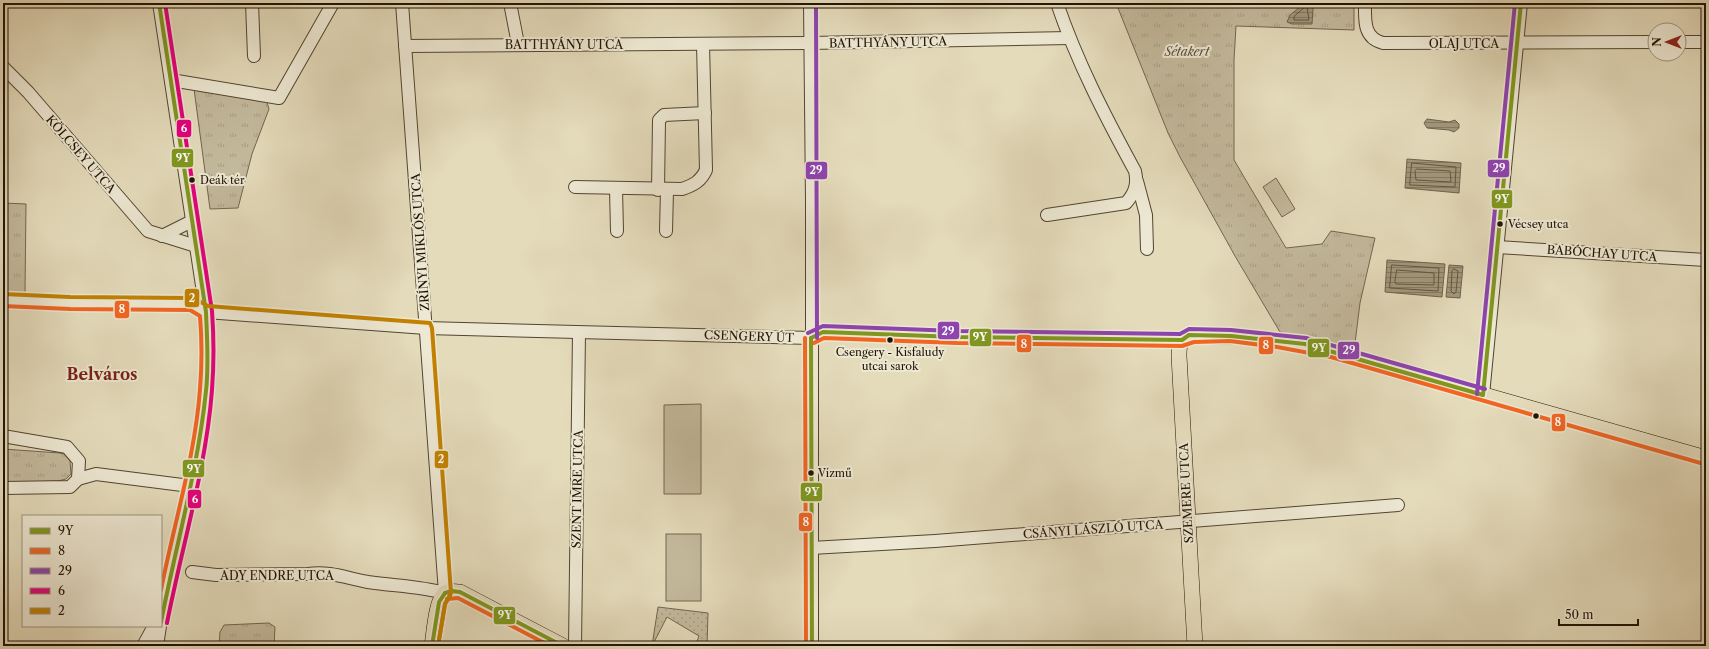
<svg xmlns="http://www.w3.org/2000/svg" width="1709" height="649" font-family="'Libre Caslon Text',serif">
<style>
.grass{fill:url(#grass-dots);stroke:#726650}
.park{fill:url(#park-tufts);stroke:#726650}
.pitch{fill:#c3b99c;stroke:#726650}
.water{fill:url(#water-rules);stroke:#6f624c}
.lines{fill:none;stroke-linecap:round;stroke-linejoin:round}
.shore{stroke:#625540;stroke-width:1}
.minor-casing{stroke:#524531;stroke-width:14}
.major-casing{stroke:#221303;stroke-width:16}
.minor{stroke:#ede8d3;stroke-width:12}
.major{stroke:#e4dbbb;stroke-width:15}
.bus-1-casing{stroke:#ede8d3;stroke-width:7}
.bus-2-casing{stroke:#ede8d3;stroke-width:7}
.bus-3-casing{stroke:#ede8d3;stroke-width:7}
.bus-4-casing{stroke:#ede8d3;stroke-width:7}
.bus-5-casing{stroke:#ede8d3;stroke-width:7}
.bus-1{stroke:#80971f;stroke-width:4}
.bus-2{stroke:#f26522;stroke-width:4}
.bus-3{stroke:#8e44ad;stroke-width:4}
.bus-4{stroke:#e5007d;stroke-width:4}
.bus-5{stroke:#c28101;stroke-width:4}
.bus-dot{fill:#221303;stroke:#ede8d3;stroke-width:1.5}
.labels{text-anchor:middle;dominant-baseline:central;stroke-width:4;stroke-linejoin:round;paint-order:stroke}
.bus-label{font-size:11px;fill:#221303;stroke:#ede8d3;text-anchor:start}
.street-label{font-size:12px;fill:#221303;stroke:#ede8d3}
.park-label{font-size:12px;font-style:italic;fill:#5a4d39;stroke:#ede8d3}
.district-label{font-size:16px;font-weight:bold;fill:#7a1f14;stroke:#ede8d3}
.line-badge{stroke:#ede8d3;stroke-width:1.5}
.badge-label{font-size:11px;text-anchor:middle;font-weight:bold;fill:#fff}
</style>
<defs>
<pattern id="grass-dots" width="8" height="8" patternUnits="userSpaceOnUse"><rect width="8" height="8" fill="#c3b99c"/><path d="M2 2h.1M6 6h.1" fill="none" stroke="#a79e85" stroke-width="1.8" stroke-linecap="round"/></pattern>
<pattern id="park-tufts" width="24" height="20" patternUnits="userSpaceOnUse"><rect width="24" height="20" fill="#c3b99c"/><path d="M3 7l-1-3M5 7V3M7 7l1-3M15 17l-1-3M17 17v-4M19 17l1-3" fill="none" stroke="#a79e85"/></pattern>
<pattern id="water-rules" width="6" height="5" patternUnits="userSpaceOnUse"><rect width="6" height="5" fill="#a2977c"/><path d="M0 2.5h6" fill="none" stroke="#847a63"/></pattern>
</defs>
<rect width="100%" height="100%" fill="#e4dbbb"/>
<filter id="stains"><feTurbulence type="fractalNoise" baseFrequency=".005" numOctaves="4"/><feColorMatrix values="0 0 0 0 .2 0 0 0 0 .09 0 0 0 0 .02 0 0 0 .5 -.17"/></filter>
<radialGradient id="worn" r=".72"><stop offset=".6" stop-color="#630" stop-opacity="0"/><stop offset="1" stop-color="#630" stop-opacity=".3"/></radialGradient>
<path class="grass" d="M658,607L708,613L707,646H701L702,643L697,641L699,636L667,617L652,646Z"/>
<g class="park">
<path d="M1116,3H1354V30L1236,26L1234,60V160L1286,248L1322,244L1331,231L1375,238L1360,303L1354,351L1280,332L1235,256L1180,157L1168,133Z"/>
<path d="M194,89L267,102L269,109L252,154L238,208L210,209Z"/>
<path d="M3,203L26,204L25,293L3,292Z"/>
<path d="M3,449L60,453L64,454L70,461L71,474L66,479L58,481L3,483Z"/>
<path d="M269,623L275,627L274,646H219L220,632L224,625Z"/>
</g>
<g class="pitch">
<path d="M1276,178L1295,209L1282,217L1263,187Z"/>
<path d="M701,404V494H664V405Z"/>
<rect x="666" y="534" width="35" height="67"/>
</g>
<g class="water">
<path d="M1305,3H1311L1313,9L1312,24H1292L1287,22L1290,15Z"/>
<path d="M1427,119L1449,122L1455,120L1459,124V128L1454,132L1449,130L1427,128L1424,123Z"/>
<path d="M1407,159L1461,163L1459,193L1405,188Z"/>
<path d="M1387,260L1445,264L1442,297L1385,292Z"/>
<path d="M1449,265L1463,266L1460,298L1446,297Z"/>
</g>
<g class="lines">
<g class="shore">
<path d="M1305,7H1307L1309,20H1294V17Z"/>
<path d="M1412,163L1456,167L1455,187L1410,185Z"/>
<path d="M1417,169L1450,171L1451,182L1416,180L1415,171Z"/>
<path d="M1392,265L1439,268L1438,291L1390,288Z"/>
<path d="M1454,269L1458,271L1456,292L1454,294L1451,291L1452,271Z"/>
<path d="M1397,270L1434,273V285L1396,284L1395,282Z"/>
</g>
<defs>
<g id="minor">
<path d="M159,3L206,312C218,417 178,519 161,622"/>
<path d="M252,3L254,56"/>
<path d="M510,3L518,44"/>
<path d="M810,3L812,201V646"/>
<path d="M1365,3C1365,20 1363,38 1383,43L1655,42"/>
<path d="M1679,42H1706"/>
<path d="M405,46L810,43L1069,38"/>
<path d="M3,67L28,92L148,231L196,246"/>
<path d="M171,80L279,98L333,3"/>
<path d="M1137,181L1146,215L1147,249"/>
<path d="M575,187L682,189C694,185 701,181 706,170L703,44"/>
<path d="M616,189L617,231"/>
<path d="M658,190L659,120L664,115L705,113"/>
<path d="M1047,215L1126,203C1135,193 1138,184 1135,171C1105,116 1077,62 1057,3"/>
<path d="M666,231L667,190"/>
<path d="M162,236L192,221"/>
<path d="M1497,247L1706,260"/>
<path d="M3,300L70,303L192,304L206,312L426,328L811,338L823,332L957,337L1182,340"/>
<path d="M1483,395L1521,3"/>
<path d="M3,436L67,447L79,461L78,479"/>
<path d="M3,488L70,487L78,479L96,474L190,486"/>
<path d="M811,548L935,541L1398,505"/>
<path d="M192,572L216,575L308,574C330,571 346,578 368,582C394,586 419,586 445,593L402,3"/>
<path d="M143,646L154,626"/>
<path d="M157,646L160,626"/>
<path d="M575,646L579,333"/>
</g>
<g id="major">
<path d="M432,646C434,634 436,600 445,593C449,590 455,592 460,592L563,646"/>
<path d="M1195,646L1179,356C1179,348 1179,342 1186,337L1231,336L1305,344L1706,458"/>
</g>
</defs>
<use href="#minor" class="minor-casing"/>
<use href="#major" class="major-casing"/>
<use href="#minor" class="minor"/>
<use href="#major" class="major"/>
<defs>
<g id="bus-1">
<path d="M159,3L206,312C207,338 209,365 206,391C198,469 176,545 161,622"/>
<path d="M811,338L823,332L957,337L1182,340L1189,335L1231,336L1305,344L1483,395"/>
<path d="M811,338L812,646"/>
<path d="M1483,395L1521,3"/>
<path d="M445,593L452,591L460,592L563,646"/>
<path d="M432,646L439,602L445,593"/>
</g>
<g id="bus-2">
<path d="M3,306L70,309L190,310L200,316C202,340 202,364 200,389C195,457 174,523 161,590"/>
<path d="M805,338L806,646"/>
<path d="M814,343L824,338L957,343L1182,346L1194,342L1230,341L1277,347L1331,357L1704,464"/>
<path d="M447,599L458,598L550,646"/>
<path d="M438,646L445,604L450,596"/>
</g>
<g id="bus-3">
<path d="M816,3L817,338"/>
<path d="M808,333L823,326L957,331L1180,334L1189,329L1231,330L1306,338L1485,389"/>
<path d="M1477,394L1515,3"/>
</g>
<path id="bus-4" d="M165,3L212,311C214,338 214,364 212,390C206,469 182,546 167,623"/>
<path id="bus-5" d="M3,294L70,297L193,298L208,306L430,323L432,328L451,593L445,604L438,646"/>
</defs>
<use href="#bus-1" class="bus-1-casing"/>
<use href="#bus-2" class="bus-2-casing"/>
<use href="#bus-3" class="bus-3-casing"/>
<use href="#bus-4" class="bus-4-casing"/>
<use href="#bus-5" class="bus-5-casing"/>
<use href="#bus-1" class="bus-1"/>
<use href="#bus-2" class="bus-2"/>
<use href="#bus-3" class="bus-3"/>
<use href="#bus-4" class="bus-4"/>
<use href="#bus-5" class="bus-5"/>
</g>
<g class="bus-dot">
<circle cx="192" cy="180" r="3.5"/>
<circle cx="1500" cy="224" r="3.5"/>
<circle cx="890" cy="340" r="3.5"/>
<circle cx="1536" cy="416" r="3.5"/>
<circle cx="811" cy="473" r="3.5"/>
</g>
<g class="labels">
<g class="bus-label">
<text x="200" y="180">Deák tér</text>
<text x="1508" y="224">Vécsey utca</text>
<text x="890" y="352" text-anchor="middle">Csengery - Kisfaludy<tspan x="890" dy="14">utcai sarok</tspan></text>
<text x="818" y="473">Vízmű</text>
</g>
<g class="street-label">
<text transform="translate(888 42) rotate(-1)">BATTHYÁNY UTCA</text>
<text x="1464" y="43">OLAJ UTCA</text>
<text x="564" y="44">BATTHYÁNY UTCA</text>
<text transform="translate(81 154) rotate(49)">KÖLCSEY UTCA</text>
<text transform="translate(420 242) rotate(-94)">ZRÍNYI MIKLÓS UTCA</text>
<text transform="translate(1602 253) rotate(4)">BABÓCHAY UTCA</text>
<text transform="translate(749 336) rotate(2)">CSENGERY ÚT</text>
<text transform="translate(577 489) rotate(-89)">SZENT IMRE UTCA</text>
<text transform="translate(1186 493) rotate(-93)">SZEMERE UTCA</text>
<text transform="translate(1093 529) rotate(-4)">CSÁNYI LÁSZLÓ UTCA</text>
<text x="277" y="575">ADY ENDRE UTCA</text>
</g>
<g class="park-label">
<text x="1187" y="51">Sétakert</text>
</g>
<g class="district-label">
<text x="102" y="374">Belváros</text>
</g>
</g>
<g class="line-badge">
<rect x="176" y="119" width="16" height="19" rx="4" fill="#e5007d"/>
<rect x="171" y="148" width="23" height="20" rx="4" fill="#80971f"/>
<rect x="1487" y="159" width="23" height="19" rx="4" fill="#8e44ad"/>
<rect x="805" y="161" width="23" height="19" rx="4" fill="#8e44ad"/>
<rect x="1491" y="189" width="22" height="20" rx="4" fill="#80971f"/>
<rect x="184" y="288" width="16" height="20" rx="4" fill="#c28101"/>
<rect x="114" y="300" width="16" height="19" rx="4" fill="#f26522"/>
<rect x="937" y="321" width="23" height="19" rx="4" fill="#8e44ad"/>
<rect x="969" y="328" width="23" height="19" rx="4" fill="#80971f"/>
<rect x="1016" y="334" width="16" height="19" rx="4" fill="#f26522"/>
<rect x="1258" y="336" width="16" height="19" rx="4" fill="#f26522"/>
<rect x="1307" y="338" width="23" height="20" rx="4" fill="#80971f"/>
<rect x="1337" y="341" width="23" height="19" rx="4" fill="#8e44ad"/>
<rect x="1551" y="413" width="15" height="19" rx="4" fill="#f26522"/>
<rect x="434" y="450" width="15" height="19" rx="4" fill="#c28101"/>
<rect x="182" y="459" width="23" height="19" rx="4" fill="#80971f"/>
<rect x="800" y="482" width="23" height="20" rx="4" fill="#80971f"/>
<rect x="187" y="489" width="15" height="20" rx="4" fill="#e5007d"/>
<rect x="798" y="512" width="15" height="20" rx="4" fill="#f26522"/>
<rect x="493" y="606" width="23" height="19" rx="4" fill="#80971f"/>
</g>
<g class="badge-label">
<text x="184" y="132">6</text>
<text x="183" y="162">9Y</text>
<text x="1499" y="172">29</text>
<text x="816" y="174">29</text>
<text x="1502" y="203">9Y</text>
<text x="192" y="302">2</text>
<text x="122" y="313">8</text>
<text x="948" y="335">29</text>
<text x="980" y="341">9Y</text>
<text x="1024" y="348">8</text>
<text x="1266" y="349">8</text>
<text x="1319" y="352">9Y</text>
<text x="1349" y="354">29</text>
<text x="1558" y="426">8</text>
<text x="441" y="463">2</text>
<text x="194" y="473">9Y</text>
<text x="812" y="496">9Y</text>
<text x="195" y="503">6</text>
<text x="806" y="526">8</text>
<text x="505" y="619">9Y</text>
</g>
<rect width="1709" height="649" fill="none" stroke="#e4dbbb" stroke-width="16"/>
<rect x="4" y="4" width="1701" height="641" fill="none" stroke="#221303" stroke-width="2"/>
<rect x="8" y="8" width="1693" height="633" fill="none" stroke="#221303"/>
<rect x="22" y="515" width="140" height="112" fill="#ede8d3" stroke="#9c9380"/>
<rect x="30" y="528" width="20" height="6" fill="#80971f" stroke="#9c9380"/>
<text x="58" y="535" font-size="12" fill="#221303">9Y</text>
<rect x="30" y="548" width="20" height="6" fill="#f26522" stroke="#9c9380"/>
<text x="58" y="555" font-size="12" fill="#221303">8</text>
<rect x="30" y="568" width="20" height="6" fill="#8e44ad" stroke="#9c9380"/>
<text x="58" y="575" font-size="12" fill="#221303">29</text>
<rect x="30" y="588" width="20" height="6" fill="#e5007d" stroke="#9c9380"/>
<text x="58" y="595" font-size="12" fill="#221303">6</text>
<rect x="30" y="608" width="20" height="6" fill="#c28101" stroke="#9c9380"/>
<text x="58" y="615" font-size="12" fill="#221303">2</text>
<g transform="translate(1667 42) rotate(270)"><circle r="19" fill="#ede8d3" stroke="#9c9380"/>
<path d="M0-3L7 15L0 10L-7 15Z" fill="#8f2418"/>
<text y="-6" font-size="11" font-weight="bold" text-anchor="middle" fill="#221303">N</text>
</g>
<path d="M1559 619v6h79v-6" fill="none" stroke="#221303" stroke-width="2"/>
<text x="1565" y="619" font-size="12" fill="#221303" stroke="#ede8d3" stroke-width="3" paint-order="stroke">50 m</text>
<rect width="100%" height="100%" filter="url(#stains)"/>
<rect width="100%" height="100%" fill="url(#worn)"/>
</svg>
